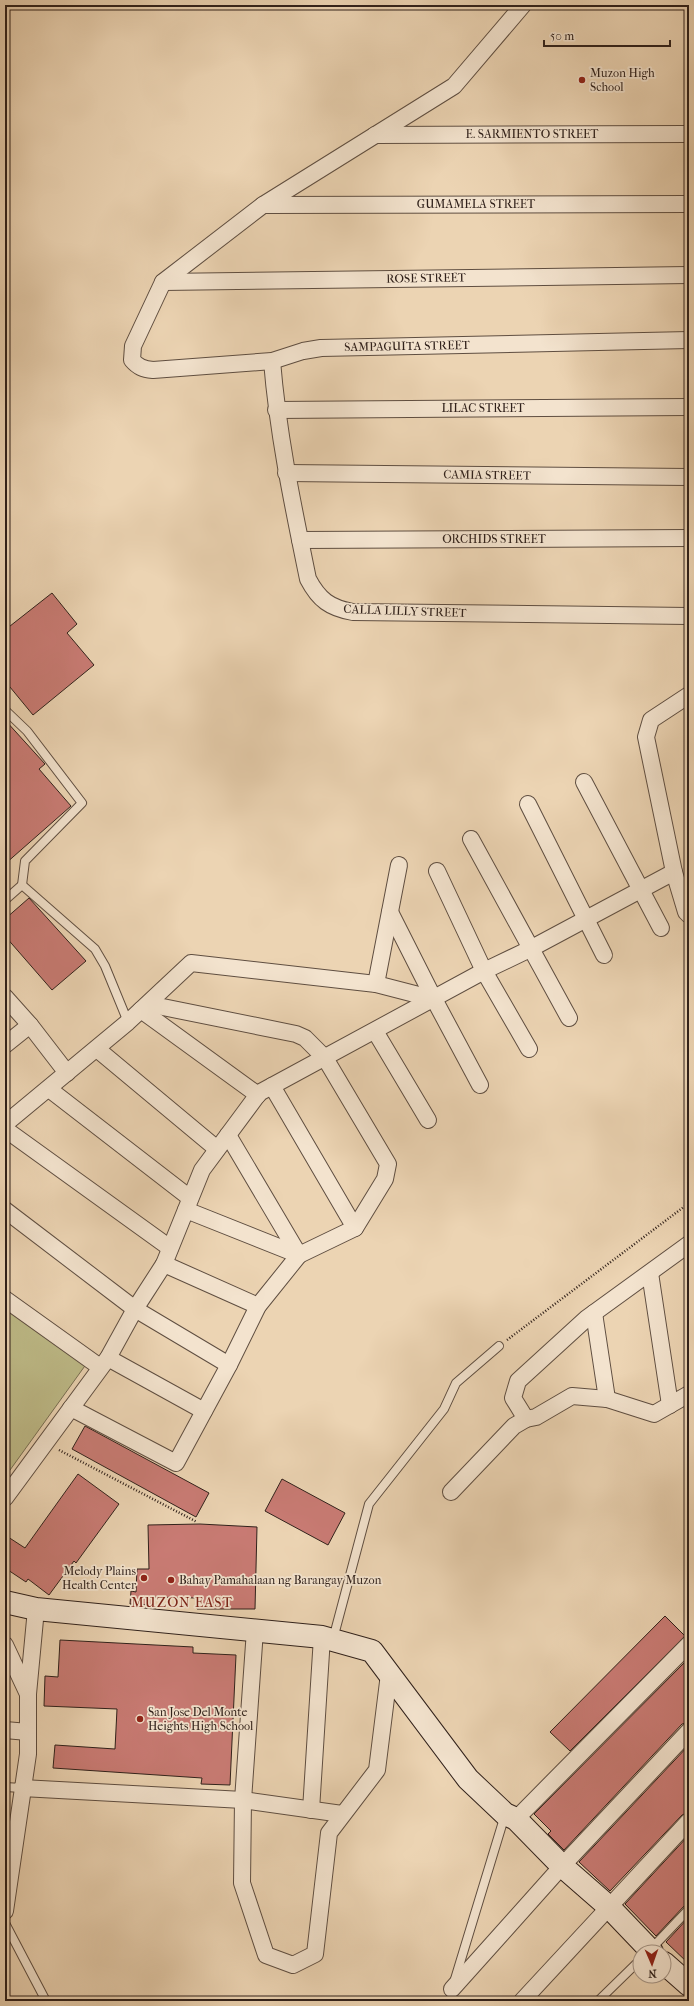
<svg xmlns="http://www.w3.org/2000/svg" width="694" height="2006" font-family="'IM FELL French Canon',serif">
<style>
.green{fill:#bebb88;stroke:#776e52}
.building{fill:#c97b74;stroke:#30211b}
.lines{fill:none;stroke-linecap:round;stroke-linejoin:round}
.lane-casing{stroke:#5f4e41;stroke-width:10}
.street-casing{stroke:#5f4e41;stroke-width:18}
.secondary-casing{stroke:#30211b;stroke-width:24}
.path{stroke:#30211b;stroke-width:2.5;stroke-dasharray:1 2;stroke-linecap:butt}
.lane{stroke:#f3e3ce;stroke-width:8}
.street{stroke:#f3e3ce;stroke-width:16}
.secondary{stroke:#f3e3ce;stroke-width:22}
.poi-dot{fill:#8f2418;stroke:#f3e3ce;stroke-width:1.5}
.labels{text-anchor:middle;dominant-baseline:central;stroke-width:3.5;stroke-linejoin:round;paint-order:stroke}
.poi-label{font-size:12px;fill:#30211b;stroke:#f3e3ce;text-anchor:start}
.street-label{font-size:12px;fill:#30211b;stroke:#f3e3ce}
.quarter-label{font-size:14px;letter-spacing:1px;fill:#7a1f14;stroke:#f3e3ce}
</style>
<rect width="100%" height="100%" fill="#ecd4b3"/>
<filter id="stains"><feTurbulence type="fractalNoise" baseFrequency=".005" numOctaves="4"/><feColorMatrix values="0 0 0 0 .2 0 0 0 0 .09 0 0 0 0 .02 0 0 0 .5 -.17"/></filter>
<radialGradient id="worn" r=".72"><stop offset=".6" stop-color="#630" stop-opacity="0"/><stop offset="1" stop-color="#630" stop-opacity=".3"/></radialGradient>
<path class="green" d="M5,1305L87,1363L5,1477Z"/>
<g class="building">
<path d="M52,593L77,624L67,633L94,665L33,715L5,681V630Z"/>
<path d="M5,720L45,764L39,769L71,806L5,864Z"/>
<path d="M29,898L86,961L52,990L5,936V919Z"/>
<path d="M85,1426L209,1493L196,1517L72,1449Z"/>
<path d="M78,1474L119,1504L76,1563L74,1561L49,1595L28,1579L26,1582L5,1568V1535L25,1548Z"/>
<path d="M282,1479L345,1513L328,1545L265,1511Z"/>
<path d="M200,1524L257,1527L255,1609H197V1598L152,1597V1605L130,1604L131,1591L136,1592L137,1569H149L148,1525Z"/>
<path d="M665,1616L685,1636L570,1751L550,1732Z"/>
<path d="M60,1640L193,1647V1653L236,1655L230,1785L201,1784L202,1778L53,1768L55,1745L115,1749L117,1709L44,1706L45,1676L58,1677Z"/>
<path d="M689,1658V1722L682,1724L564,1850L548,1834L551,1831L534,1814Z"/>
<path d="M689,1745V1812L682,1815L610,1891L579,1862Z"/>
<path d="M689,1835V1904L685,1905L656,1936L625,1904Z"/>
<path d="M689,1917V1964L666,1942Z"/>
</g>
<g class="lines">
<defs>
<g id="lane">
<path d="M5,710L27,731L82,803L25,861L22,885"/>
<path d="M5,900L22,885L95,949L105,966L128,1022"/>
<path d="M333,1639L369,1504L444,1409L456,1383L499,1346"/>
<path d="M5,1787L22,1788"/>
<path d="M5,1923L46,2001"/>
<path d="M651,1949L689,1909"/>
<path d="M451,2001L452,1989L505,1815"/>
<path d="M598,2001L640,1960"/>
</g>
<g id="street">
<path d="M523,5L454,86L263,205L163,282L133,346L132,360C138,367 143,369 153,370L272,361L303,351L321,348L689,340"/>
<path d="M375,135L689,134"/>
<path d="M263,205L689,204"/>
<path d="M163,282L689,275"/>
<path d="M272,361C278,435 293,506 308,579C319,600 330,608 353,612L689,616"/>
<path d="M276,410L689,407"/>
<path d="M286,473L689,477"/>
<path d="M300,540L689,538"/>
<path d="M689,695L651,720L646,737L674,872L686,912L689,915"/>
<path d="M584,782L661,928"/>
<path d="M528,804L604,955"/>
<path d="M471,839L569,1018"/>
<path d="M437,871L484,971L529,1049"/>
<path d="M390,912L434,999L480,1085"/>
<path d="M376,984L399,865"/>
<path d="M5,997L30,1025L67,1073"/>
<path d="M148,1004L296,1034L305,1038L325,1058L388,1164L385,1179L355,1228L299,1255L186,1210"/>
<path d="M141,1010L258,1095"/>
<path d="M375,1031L428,1120"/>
<path d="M5,1045L30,1025"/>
<path d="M97,1049L217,1149"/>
<path d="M272,1086L355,1228"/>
<path d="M49,1089L190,1198"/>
<path d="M5,1124L128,1022L191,963L376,984L434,999"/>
<path d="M5,1129L170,1248"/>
<path d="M5,1210L135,1309L229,1365"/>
<path d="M164,1264L258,1306"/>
<path d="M650,1273L670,1405"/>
<path d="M5,1299L100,1367"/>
<path d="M594,1313L607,1399"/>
<path d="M108,1358L204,1411"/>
<path d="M71,1408L176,1463L229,1365L258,1306L299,1255L228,1135"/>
<path d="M526,1419L513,1398L518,1381L587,1318L689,1244"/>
<path d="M451,1492L514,1426L526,1419L536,1417L572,1396L607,1399L654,1414L689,1394"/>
<path d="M5,1498L108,1358L135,1309L164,1264L202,1170L259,1093L484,971L530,949L674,872"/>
<path d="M255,1630L243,1800L242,1883L266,1955L293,1965L315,1954L329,1833L377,1770L389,1674"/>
<path d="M5,1645L27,1692"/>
<path d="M5,1730L28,1732"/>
<path d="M22,1788L243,1800L342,1814"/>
<path d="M311,1810L322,1637"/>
<path d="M516,1819L689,1644"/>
<path d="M5,1911L28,1754V1694L36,1609"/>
<path d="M452,1989L562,1866L689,1731"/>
<path d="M522,2001L689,1821"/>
</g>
<g id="secondary">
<path d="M5,1602L36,1609L322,1637L372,1651L468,1779L505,1814L516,1819L562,1866L609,1907L652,1952"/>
<path d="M664,1963L689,1985"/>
</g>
</defs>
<use href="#lane" class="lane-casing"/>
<use href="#street" class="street-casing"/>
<use href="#secondary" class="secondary-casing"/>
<g class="path">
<path d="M507,1340L689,1203"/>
<path d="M59,1450L197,1522"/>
</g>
<use href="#lane" class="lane"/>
<use href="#street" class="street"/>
<use href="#secondary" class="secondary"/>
</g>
<g class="poi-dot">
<circle cx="582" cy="80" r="4"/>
<circle cx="144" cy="1578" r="4"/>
<circle cx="171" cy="1580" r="4"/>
<circle cx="140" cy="1719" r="4"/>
</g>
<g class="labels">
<g class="poi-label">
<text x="590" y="73">Muzon High<tspan x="590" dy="14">School</tspan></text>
<text x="136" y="1571" text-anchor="end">Melody Plains<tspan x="136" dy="14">Health Center</tspan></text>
<text x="179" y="1580">Bahay Pamahalaan ng Barangay Muzon</text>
<text x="148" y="1712">San Jose Del Monte<tspan x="148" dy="14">Heights High School</tspan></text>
</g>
<g class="street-label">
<text x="532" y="134">E. SARMIENTO STREET</text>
<text x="476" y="204">GUMAMELA STREET</text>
<text transform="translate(426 278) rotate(-1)">ROSE STREET</text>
<text transform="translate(407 346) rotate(-1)">SAMPAGUITA STREET</text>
<text x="483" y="408">LILAC STREET</text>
<text transform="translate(487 475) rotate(1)">CAMIA STREET</text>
<text x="494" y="539">ORCHIDS STREET</text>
<text transform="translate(405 611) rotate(2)">CALLA LILLY STREET</text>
</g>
<g class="quarter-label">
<text x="182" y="1602">MUZON EAST</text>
</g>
</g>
<rect width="694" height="2006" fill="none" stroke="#ecd4b3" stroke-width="20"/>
<rect x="6" y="6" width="682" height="1994" fill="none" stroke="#30211b" stroke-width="2"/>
<rect x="10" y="10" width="674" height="1986" fill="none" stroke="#30211b"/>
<g transform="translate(652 1964) rotate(178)"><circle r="19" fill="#f3e3ce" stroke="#a59586"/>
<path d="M0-3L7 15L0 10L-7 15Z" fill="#8f2418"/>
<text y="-6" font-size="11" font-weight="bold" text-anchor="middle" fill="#30211b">N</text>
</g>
<path d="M544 40v6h126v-6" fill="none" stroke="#30211b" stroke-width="2"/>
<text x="550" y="40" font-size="12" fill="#30211b" stroke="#f3e3ce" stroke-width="3" paint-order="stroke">50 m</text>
<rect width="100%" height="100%" filter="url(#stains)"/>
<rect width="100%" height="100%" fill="url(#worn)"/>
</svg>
